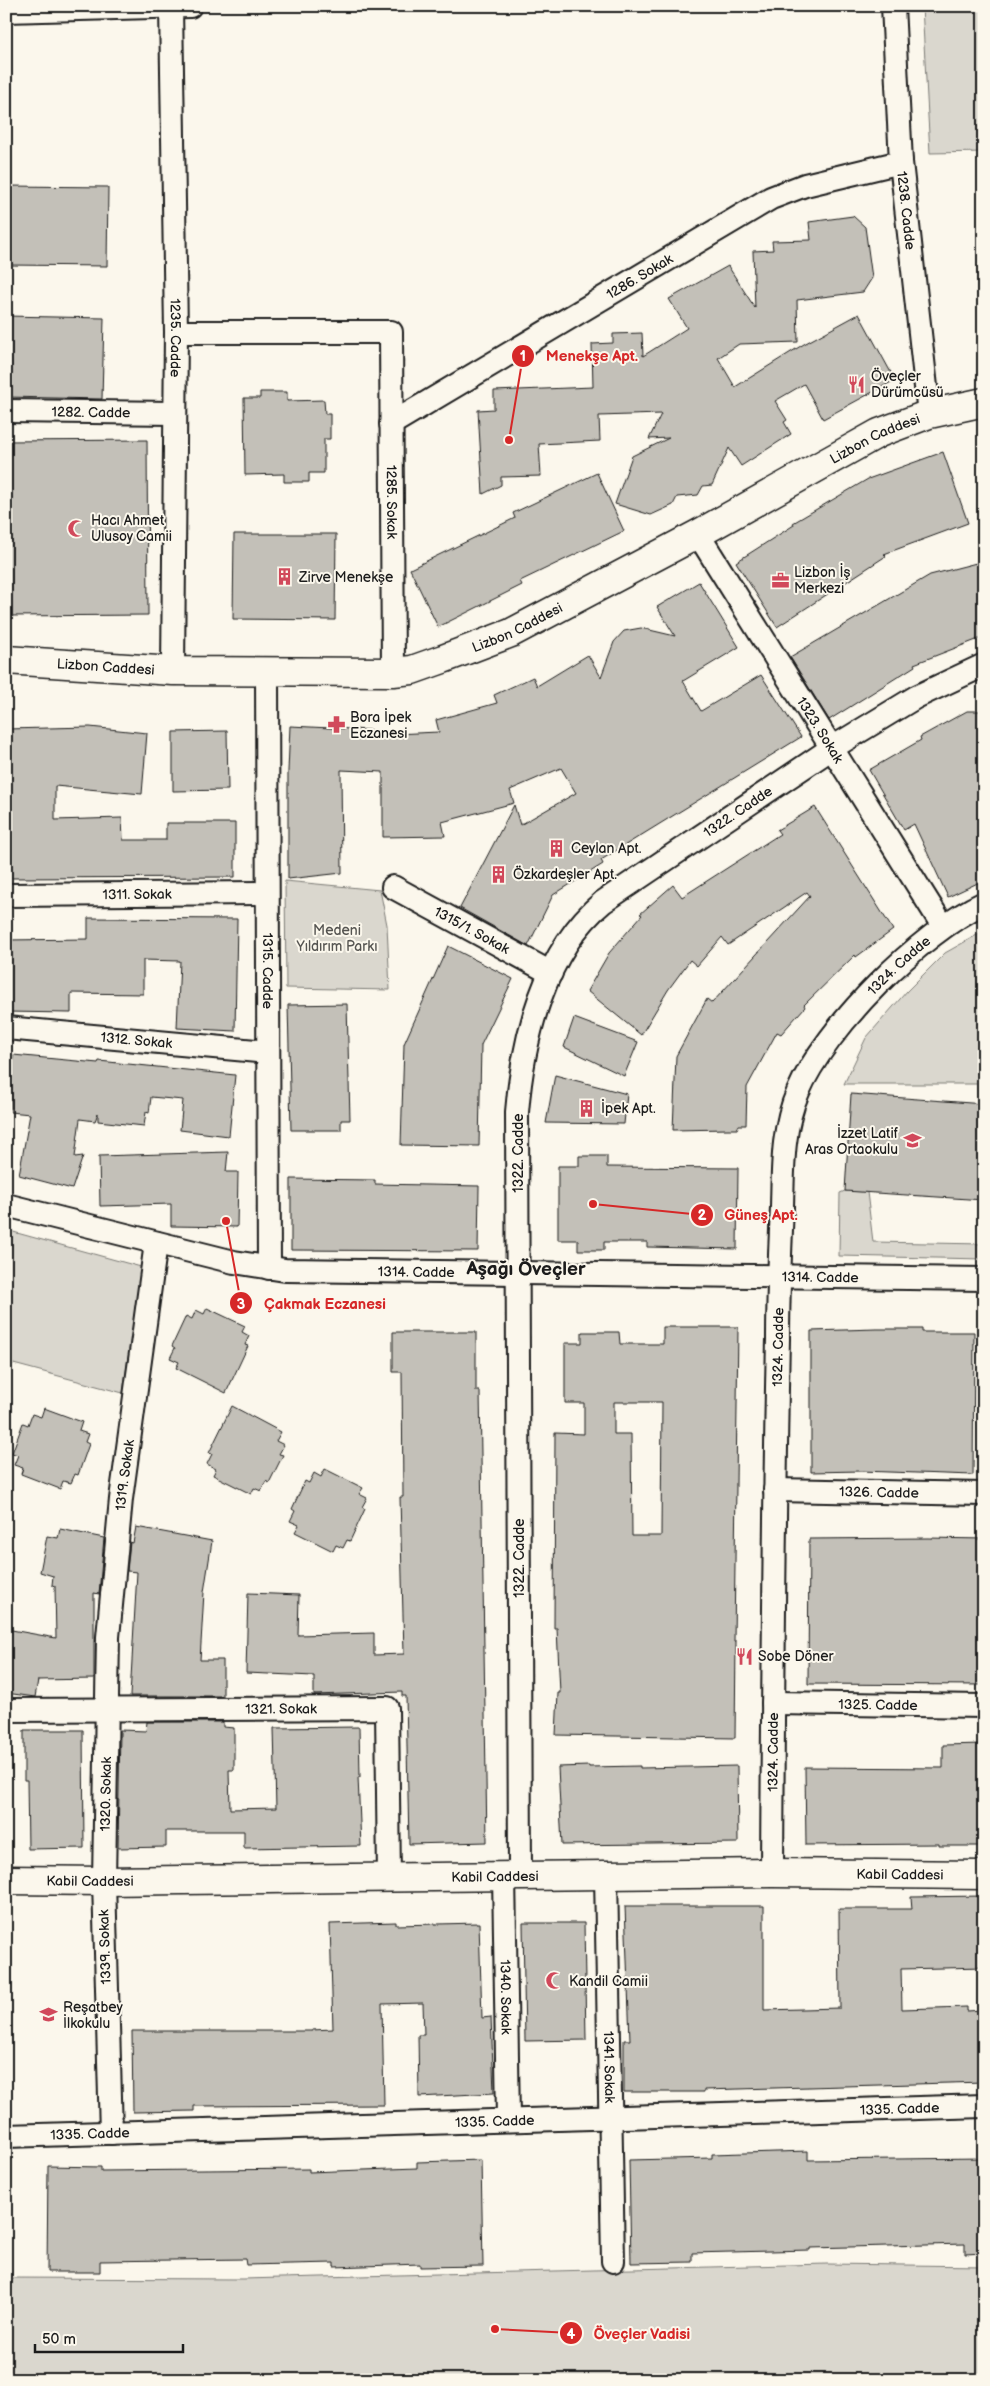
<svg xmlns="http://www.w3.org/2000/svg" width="990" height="2386" font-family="'Balsamiq Sans',sans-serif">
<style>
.green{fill:#dad7ce;stroke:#7b7a75}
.building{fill:#c3c0b8;stroke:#1c1c1c;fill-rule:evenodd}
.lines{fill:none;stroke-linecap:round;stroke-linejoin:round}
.minor-casing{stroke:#1c1c1c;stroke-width:26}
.secondary-casing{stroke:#1c1c1c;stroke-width:31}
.minor{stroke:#fbf7ec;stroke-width:22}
.secondary{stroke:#fbf7ec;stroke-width:28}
.labels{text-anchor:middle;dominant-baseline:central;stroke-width:4;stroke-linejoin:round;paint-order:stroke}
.street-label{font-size:14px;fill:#1c1c1c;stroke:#fbf7ec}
.poi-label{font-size:14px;fill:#1c1c1c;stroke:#fbf7ec;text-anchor:start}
.park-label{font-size:14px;fill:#555451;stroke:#fbf7ec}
.district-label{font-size:19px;font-weight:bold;fill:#1c1c1c;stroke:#fbf7ec}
.leader{fill:none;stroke:#d62828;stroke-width:2}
.callout-dot{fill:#d62828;stroke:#fbf7ec;stroke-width:2}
.mark-label{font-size:15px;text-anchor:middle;font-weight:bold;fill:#fff}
.callout-label{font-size:15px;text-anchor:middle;font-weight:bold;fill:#d62828;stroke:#fbf7ec;stroke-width:4;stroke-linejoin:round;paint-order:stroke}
</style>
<rect width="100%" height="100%" fill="#fbf7ec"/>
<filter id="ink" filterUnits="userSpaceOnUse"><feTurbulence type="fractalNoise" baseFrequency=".02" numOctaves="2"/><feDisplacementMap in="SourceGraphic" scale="10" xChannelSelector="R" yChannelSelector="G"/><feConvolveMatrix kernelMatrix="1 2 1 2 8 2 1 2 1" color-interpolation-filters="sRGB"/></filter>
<g filter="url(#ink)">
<g class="green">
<path d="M922,6L984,7V152L930,153Z"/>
<path d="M285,881L380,890L387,925L390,990L286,988Z"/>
<path d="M984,931V1084H844L866,1038L907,991L945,953Z"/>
<path d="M845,1191L867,1192L873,1242L984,1244V1259L839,1256L840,1193Z"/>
<path d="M6,1230L141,1267L123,1393L6,1362Z"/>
<path d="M827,2264L984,2266V2380H6V2278L243,2279Z"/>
</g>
<g class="building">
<path d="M9,186L108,187L107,266L8,265Z"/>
<path d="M853,216L865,227L872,278L863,292L797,300L798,342L739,344L718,358L735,387L804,344L859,314L895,380L823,419L804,384L775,401L787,420L784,422L791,434L741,466L729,448L712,485L703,486L698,495L677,497L673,505L651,515L615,504L632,456L669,438L649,439L661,414L599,416L600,441L539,444L541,476L501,477V485L483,494L478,410L494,409V391L593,387L592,344L613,343V334L642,333L643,356L687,328L669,299L728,266L755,308L753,251L773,250L772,241L811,240L809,222Z"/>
<path d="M6,316L104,318L102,399L6,397Z"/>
<path d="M260,392H287V401L324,400L325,414H330V439H324V473H309V482H284V474L245,475L244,398H260Z"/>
<path d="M147,440L148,615L6,616V441Z"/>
<path d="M943,452L968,523L884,554L886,556L777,627L736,562L794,525L793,523L868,479Z"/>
<path d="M597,473L624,531L520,581L522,585L438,627L410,569L515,518L513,513Z"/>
<path d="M234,534H336L335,620L233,619Z"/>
<path d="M984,561V637L914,664L915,666L829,720L790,657L930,575Z"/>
<path d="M699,582L739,647L683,681L701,711L761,675L801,737L601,860L603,864L553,895L528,946L460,908L514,805L520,825L576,793L561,768L510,790L514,803L442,822L445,836L383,837V772L341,770L342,873L288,879V771L290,726L371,730V735L439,732L436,720L497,703L494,695L533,677L537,686L588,655L601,677L614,642L624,631L641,628L675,636L657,607Z"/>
<path d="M967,711H984V880L948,897L914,824L904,830L869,770L921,740L920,737Z"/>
<path d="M90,727L147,733L142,794L55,786V820L122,818L123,840H166V823H235V877L8,878L6,729Z"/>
<path d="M227,731L228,790L173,791V732Z"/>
<path d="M815,807L893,930L856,957L855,955L804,1005L805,1007L781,1034L777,1032L747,1087L746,1125H739L737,1129H728L673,1130L676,1056L707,999L712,1003L810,896L807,892L728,945L722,937L697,966L690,960L668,990L641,1035L587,991L609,953L642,915L640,914L673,885L682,897L780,834L777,830Z"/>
<path d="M88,918L237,919L235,1031L177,1028L180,961L143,960V994L71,993V1013L6,1012V940L88,939Z"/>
<path d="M448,946L513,979L481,1045L479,1146L401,1145L404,1044Z"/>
<path d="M347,1004L350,1120H341V1130H291L288,1005Z"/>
<path d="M574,1018L638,1042L624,1076L564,1047Z"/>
<path d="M13,1055L98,1063L99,1061L235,1075L229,1136L180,1130L183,1100L151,1097L149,1113L146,1112L144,1126L98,1121V1113L95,1121L80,1119L75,1157L83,1156L72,1189L19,1175L30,1114L10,1112Z"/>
<path d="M555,1075L627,1094L624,1124L546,1123Z"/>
<path d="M851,1094L984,1104V1200L845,1191Z"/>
<path d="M228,1152L226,1172H238L237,1227L171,1226V1204L100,1206L99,1156Z"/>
<path d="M579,1156H607V1167L738,1168L737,1249L647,1247V1242H604V1250H578V1240H558V1166H579Z"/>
<path d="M291,1179L375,1180V1184L479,1186L478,1251L291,1250Z"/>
<path d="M207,1308L245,1326L242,1332L249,1336L245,1345L248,1346L226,1393L176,1368L179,1362L170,1358L175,1348L172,1346L186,1316L192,1319L196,1310L204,1314Z"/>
<path d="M663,1327H738L734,1641H736L735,1738L556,1735L558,1693H560L557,1628H554L555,1433L584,1434V1403H565V1343H582V1332H619L620,1344H663ZM614,1402H662L661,1536H632L631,1434H614Z"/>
<path d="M876,1329H922V1332H974L973,1475L861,1471L811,1472V1331Z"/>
<path d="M393,1332H476V1391H480L487,1842L409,1844L406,1696H402V1692L314,1695V1676L246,1673L248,1593L299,1595L298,1635L374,1633V1655L404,1654L400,1497H403L402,1372H393Z"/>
<path d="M232,1406L281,1432L276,1441L284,1445L279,1454L283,1455L269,1483L266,1481L261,1491L254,1488L251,1494L213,1475L216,1469L207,1464L212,1454L209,1453Z"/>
<path d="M44,1408L82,1422L79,1431L88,1434L85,1442L89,1444L78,1475L75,1474L71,1483L63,1481L60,1489L21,1474L23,1468L14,1465L18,1455L12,1453L23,1423L28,1425L32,1414L41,1417Z"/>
<path d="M325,1469L363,1488L359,1494L367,1498L362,1507L365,1509L350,1541L347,1540L343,1548L336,1545L333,1551L295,1532L299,1525L290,1521L295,1511L292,1509L305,1481L309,1483L314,1473L321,1477Z"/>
<path d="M136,1527L212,1541L204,1592L200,1660H223V1696H130L137,1572L127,1571L130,1542L133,1543Z"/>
<path d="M60,1529L104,1538L99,1594L94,1593V1679L38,1680L35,1697L6,1693V1629L56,1638L55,1586L52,1585L53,1576L40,1572L47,1536L58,1538Z"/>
<path d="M928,1538L984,1539V1685L808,1684L809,1539Z"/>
<path d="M147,1722H223V1727L234,1728V1770H229L230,1809L276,1808L274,1728L359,1727L360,1777H358L361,1846L244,1848V1831H166V1847L118,1848L120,1730L146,1731Z"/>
<path d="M24,1730H83L84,1848L28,1849L27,1780H24Z"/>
<path d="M983,1744L984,1846H939V1844L806,1845L805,1767L943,1768V1745Z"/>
<path d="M589,1766V1767L640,1766V1768L737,1766L738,1843L562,1845L558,1767Z"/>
<path d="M984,1896V1967L901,1969L902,2009L967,2007V2011L984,2010V2082L704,2090V2092H624V2040H630L625,1906H764V2010L840,2008L839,1909H912L911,1897Z"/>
<path d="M396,1922V1925L479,1923L482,2018L491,2017L494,2093L419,2097L418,2035H424L423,2003L382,2004L384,2105L194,2106V2111L133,2112L132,2031H312V2030L333,2029L330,1924Z"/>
<path d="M523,1923H584L586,2040L525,2041Z"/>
<path d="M808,2151V2160L984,2158V2253L965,2254V2244L810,2248V2250L692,2253V2262L631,2263L629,2160L712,2158V2154Z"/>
<path d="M481,2160L483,2266L420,2267V2264L334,2267V2263L246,2265L245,2259L100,2261V2272H47L48,2166L101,2167V2171L309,2169V2172L417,2168V2162Z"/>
</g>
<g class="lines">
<defs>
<g id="minor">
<path id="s1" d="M171,6L176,332L173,671"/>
<path id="s2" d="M893,6L901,162L929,414"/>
<path d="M6,11L190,6"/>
<path id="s3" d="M176,332H391L393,672"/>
<path id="s4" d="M6,411L175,413"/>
<path id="s5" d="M391,424L771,198L805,185L901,162"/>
<path id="s6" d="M698,534L943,926"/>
<path id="s7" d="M267,672L269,1268"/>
<path id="s8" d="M393,887L551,973"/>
<path id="s9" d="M6,895L267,893"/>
<path id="s10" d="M6,1028L268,1052"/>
<path id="s11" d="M6,1205L234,1262L285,1270L984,1279"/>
<path id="s12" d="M775,1490L984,1494"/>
<path id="s13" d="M773,1703L984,1706"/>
<path id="s14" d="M6,1710L387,1708L389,1878"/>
<path id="s15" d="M772,1873C773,1695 774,1517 778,1339C778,1295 780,1251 782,1207C783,1169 782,1128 798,1092C825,1028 921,932 984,903"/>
<path id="s16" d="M504,1875L508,2119"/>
<path id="s17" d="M520,1875L517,1112C523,1039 544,951 603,902L832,748L916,697L984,665"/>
<path id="s18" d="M606,1875L613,2261"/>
<path id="s19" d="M111,2133L104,1881L108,1637L121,1499L156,1243"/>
<path id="s20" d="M6,2136L984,2106"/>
</g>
<g id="secondary">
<path id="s21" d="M6,660L173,671L393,672L412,670L443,659L511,633L698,534L879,433L929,414L984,402"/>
<path id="s22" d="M6,1880L104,1881L772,1873L984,1875"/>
</g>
</defs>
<use href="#minor" class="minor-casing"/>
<use href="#secondary" class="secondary-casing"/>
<use href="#minor" class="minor"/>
<use href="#secondary" class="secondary"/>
</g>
</g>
<defs>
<symbol id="restaurant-bare" viewBox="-9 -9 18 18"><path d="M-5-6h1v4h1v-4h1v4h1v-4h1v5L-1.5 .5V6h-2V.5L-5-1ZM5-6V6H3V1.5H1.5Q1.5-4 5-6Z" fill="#d1495b" stroke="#fbf7ec" stroke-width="2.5" paint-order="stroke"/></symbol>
<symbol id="mosque-bare" viewBox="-9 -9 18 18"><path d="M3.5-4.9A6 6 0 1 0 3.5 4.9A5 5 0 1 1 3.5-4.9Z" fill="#d1495b" stroke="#fbf7ec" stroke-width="2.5" paint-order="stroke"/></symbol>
<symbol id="building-bare" viewBox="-9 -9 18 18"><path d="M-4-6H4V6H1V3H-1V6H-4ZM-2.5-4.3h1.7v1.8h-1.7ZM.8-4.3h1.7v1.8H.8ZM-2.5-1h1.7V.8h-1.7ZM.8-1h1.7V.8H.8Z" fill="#d1495b" stroke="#fbf7ec" stroke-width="2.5" paint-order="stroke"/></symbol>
<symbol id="office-bare" viewBox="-9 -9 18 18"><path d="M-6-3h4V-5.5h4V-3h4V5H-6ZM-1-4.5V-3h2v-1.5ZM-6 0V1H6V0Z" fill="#d1495b" stroke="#fbf7ec" stroke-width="2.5" paint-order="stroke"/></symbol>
<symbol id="pharmacy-bare" viewBox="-9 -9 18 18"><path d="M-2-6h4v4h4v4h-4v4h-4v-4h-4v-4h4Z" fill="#d1495b" stroke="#fbf7ec" stroke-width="2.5" paint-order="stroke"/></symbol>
<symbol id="school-bare" viewBox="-9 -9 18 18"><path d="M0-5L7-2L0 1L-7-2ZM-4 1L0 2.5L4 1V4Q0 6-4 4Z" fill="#d1495b" stroke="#fbf7ec" stroke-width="2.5" paint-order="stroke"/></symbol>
</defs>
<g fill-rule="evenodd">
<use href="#restaurant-bare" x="844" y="372" width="25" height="25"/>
<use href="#mosque-bare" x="64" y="516" width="25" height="25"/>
<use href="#building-bare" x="272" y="564" width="25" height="25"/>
<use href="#office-bare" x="768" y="568" width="25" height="25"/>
<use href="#pharmacy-bare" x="324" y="712" width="25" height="25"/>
<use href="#building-bare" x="544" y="836" width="25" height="25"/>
<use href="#building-bare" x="486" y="862" width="25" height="25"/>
<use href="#building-bare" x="574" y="1096" width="25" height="25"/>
<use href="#school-bare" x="900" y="1128" width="25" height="25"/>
<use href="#restaurant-bare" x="732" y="1644" width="25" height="25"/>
<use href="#mosque-bare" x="542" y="1968" width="25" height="25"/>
<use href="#school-bare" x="36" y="2002" width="25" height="25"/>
</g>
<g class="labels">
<g class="street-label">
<text stroke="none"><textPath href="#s2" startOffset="205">1238. Cadde</textPath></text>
<text stroke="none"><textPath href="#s5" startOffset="289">1286. Sokak</textPath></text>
<text stroke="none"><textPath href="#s1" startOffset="332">1235. Cadde</textPath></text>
<text stroke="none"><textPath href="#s4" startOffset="85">1282. Cadde</textPath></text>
<text stroke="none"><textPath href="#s21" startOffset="925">Lizbon Caddesi</textPath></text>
<text stroke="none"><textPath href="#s3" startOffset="385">1285. Sokak</textPath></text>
<text stroke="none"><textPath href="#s21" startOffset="520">Lizbon Caddesi</textPath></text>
<text stroke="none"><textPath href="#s21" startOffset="100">Lizbon Caddesi</textPath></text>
<text stroke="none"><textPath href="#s6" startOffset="231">1323. Sokak</textPath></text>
<text stroke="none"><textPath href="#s17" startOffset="1158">1322. Cadde</textPath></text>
<text stroke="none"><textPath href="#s9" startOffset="131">1311. Sokak</textPath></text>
<text stroke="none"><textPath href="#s8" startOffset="90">1315/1. Sokak</textPath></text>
<text stroke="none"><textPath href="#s15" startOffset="946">1324. Cadde</textPath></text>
<text stroke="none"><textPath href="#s7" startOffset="299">1315. Cadde</textPath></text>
<text stroke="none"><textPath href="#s10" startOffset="131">1312. Sokak</textPath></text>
<text transform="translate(518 1153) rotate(-90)">1322. Cadde</text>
<text stroke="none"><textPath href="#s11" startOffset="418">1314. Cadde</textPath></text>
<text stroke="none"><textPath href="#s11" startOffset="822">1314. Cadde</textPath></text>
<text stroke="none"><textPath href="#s15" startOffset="526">1324. Cadde</textPath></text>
<text stroke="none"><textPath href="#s19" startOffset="659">1319. Sokak</textPath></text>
<text stroke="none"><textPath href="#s12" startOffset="104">1326. Cadde</textPath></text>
<text transform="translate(519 1558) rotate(-90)">1322. Cadde</text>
<text stroke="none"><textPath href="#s13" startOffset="105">1325. Cadde</textPath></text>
<text stroke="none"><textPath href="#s14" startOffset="275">1321. Sokak</textPath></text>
<text stroke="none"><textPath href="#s15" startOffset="121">1324. Cadde</textPath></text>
<text stroke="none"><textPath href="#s19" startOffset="339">1320. Sokak</textPath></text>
<text stroke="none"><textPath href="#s22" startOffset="894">Kabil Caddesi</textPath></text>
<text stroke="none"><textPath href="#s22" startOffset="489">Kabil Caddesi</textPath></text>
<text stroke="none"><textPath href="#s22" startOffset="84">Kabil Caddesi</textPath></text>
<text transform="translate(105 1947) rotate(-92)">1339. Sokak</text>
<text stroke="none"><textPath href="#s16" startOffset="122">1340. Sokak</textPath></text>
<text stroke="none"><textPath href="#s18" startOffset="192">1341. Sokak</textPath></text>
<text stroke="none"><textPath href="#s20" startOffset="894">1335. Cadde</textPath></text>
<text stroke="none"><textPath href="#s20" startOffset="489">1335. Cadde</textPath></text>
<text stroke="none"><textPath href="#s20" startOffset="84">1335. Cadde</textPath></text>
</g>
<g class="poi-label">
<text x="871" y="376">Öveçler<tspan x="871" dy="16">Dürümcüsü</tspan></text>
<text x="91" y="520">Hacı Ahmet<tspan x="91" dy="16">Ulusoy Camii</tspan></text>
<text x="794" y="572">Lizbon İş<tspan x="794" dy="16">Merkezi</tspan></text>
<text x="299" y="577">Zirve Menekşe</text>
<text x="350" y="717">Bora İpek<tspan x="350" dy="16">Eczanesi</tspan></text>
<text x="571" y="848">Ceylan Apt.</text>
<text x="513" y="874">Özkardeşler Apt.</text>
<text x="601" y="1108">İpek Apt.</text>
<text x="898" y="1133" text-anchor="end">İzzet Latif<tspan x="898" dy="16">Aras Ortaokulu</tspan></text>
<text x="758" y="1656">Sobe Döner</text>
<text x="569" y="1981">Kandil Camii</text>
<text x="63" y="2007">Reşatbey<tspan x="63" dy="16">İlkokulu</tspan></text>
</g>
<g class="park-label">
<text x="337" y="930">Medeni<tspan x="337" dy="16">Yıldırım Parkı</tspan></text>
</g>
<g class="district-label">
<text x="526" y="1269">Aşağı Öveçler</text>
</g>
</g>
<path class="leader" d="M509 440L523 356M593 1204L702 1215M226 1221L241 1303M495 2329L571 2333"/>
<g class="callout-dot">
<circle cx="509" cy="440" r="5"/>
<circle cx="593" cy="1204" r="5"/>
<circle cx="226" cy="1221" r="5"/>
<circle cx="495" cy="2329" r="5"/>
<circle cx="523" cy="356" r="12"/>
<circle cx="702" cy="1215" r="12"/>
<circle cx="241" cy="1303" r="12"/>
<circle cx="571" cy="2333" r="12"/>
</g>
<g class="mark-label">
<text x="523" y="361">1</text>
<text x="702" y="1220">2</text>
<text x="241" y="1309">3</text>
<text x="571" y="2339">4</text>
</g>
<g class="callout-label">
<text x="592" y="361">Menekşe Apt.</text>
<text x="761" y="1220">Güneş Apt.</text>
<text x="325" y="1309">Çakmak Eczanesi</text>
<text x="642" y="2339">Öveçler Vadisi</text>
</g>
<rect width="990" height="2386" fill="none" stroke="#fbf7ec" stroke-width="25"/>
<rect x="12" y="12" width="965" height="2361" fill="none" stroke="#1c1c1c" stroke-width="2" filter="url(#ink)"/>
<path d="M35 2344v8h148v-8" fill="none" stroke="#1c1c1c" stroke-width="2.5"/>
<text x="42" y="2344" font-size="15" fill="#1c1c1c" stroke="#fbf7ec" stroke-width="4" paint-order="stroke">50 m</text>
</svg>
